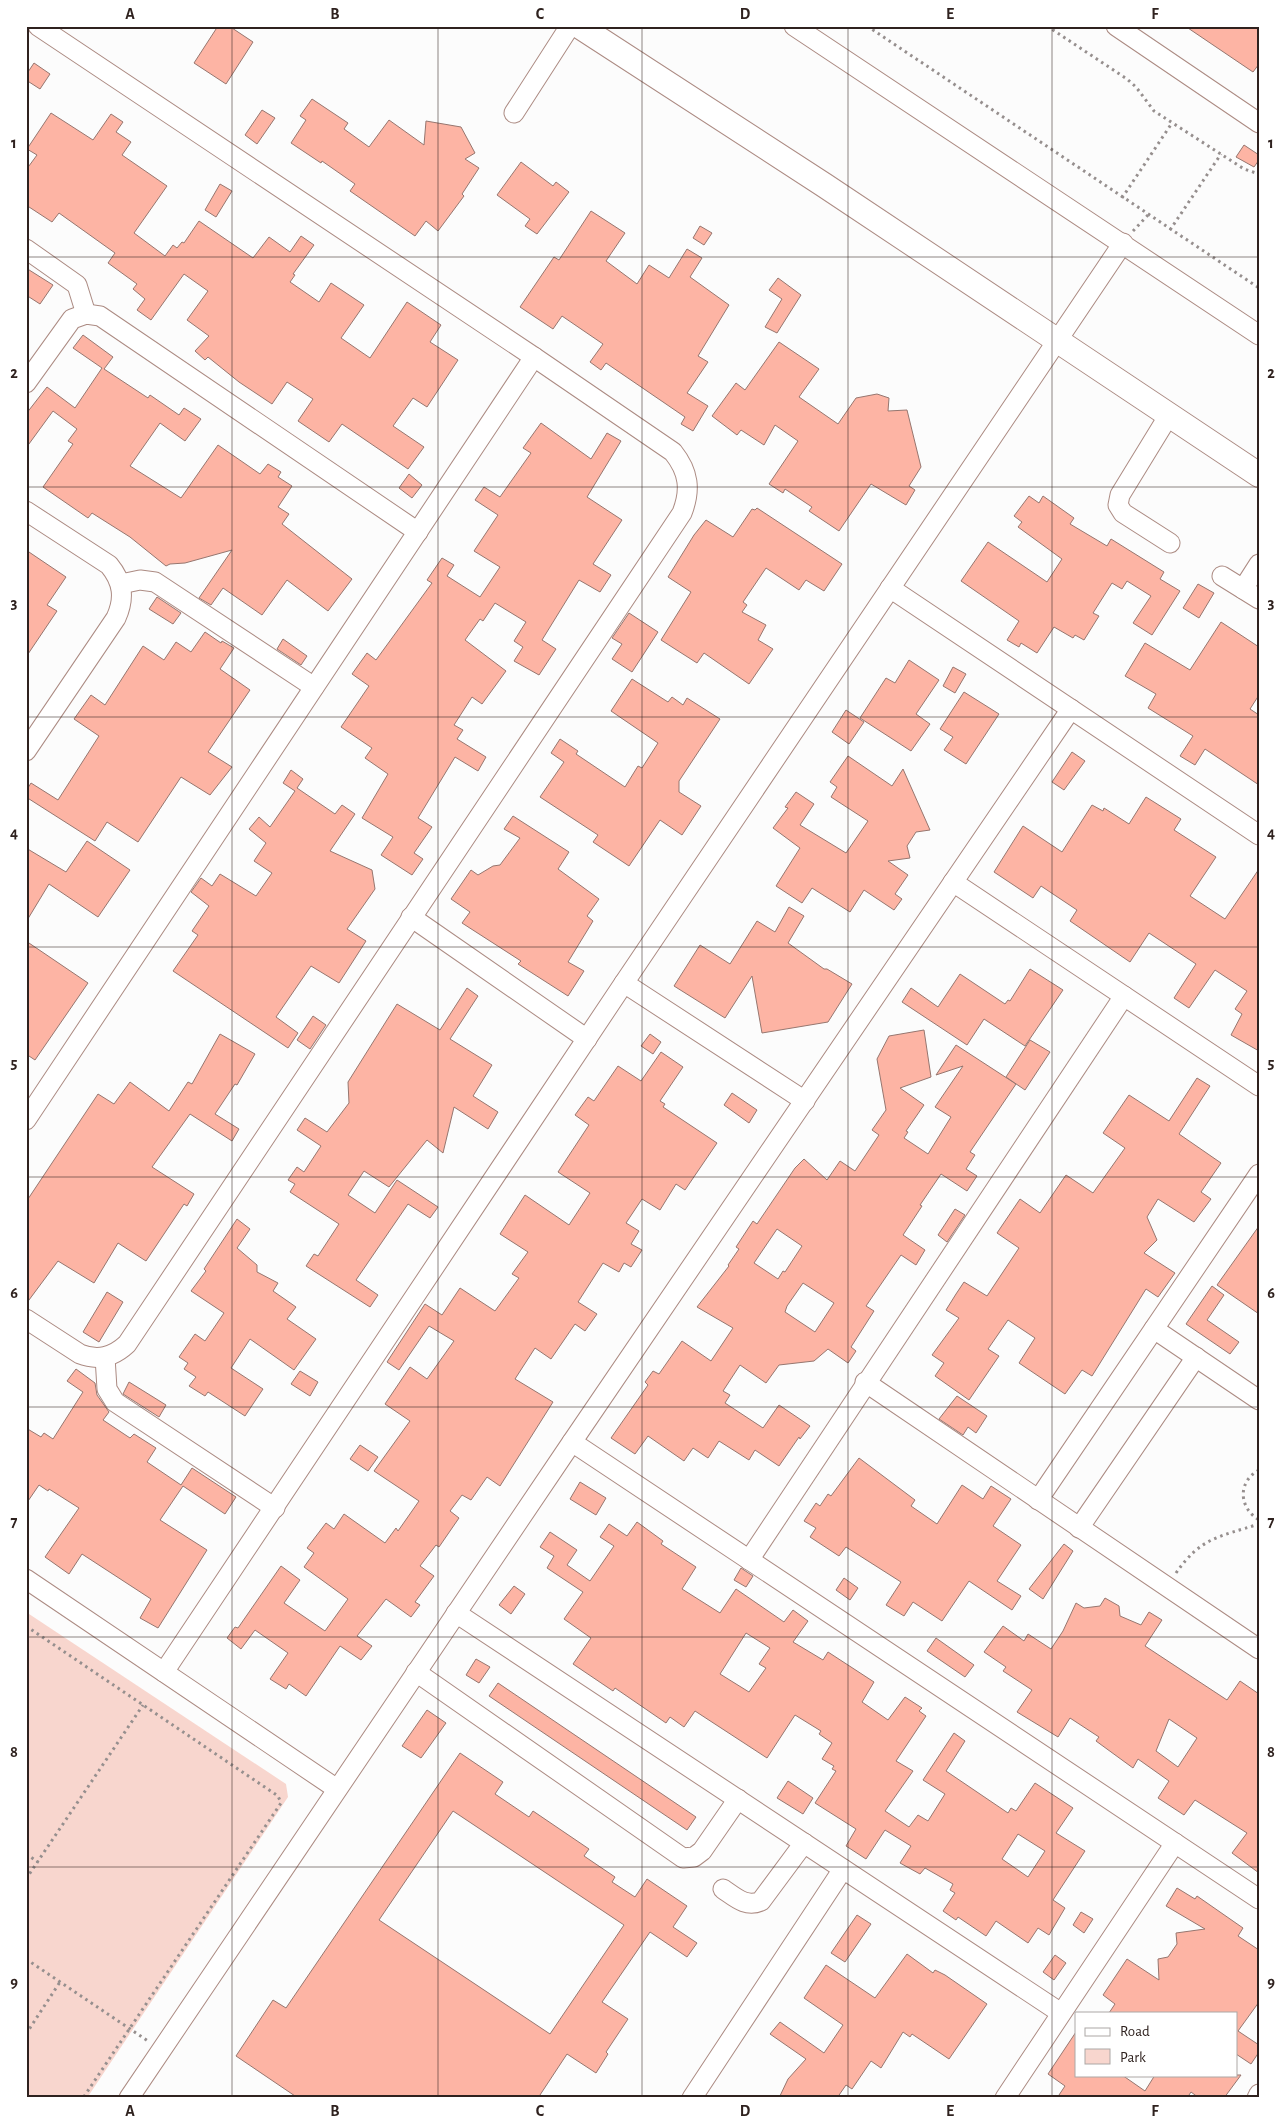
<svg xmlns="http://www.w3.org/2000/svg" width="1285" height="2124" font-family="'Alegreya Sans',sans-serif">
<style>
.green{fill:#f8d6ce}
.building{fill:#fdb4a4;stroke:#96766f;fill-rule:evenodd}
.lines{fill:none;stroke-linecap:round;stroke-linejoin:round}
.minor-casing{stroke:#ac8b83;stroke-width:21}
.major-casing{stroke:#ac8b83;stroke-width:26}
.path{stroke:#968f8e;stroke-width:3;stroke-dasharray:2.5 4;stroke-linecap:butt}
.minor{stroke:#fff;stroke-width:19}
.major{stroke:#fff;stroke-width:24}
.grid{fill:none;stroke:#2f221f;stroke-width:1;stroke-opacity:0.55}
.neatline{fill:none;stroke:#2f221f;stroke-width:2}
.grid-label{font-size:16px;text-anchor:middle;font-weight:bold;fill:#2f221f}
</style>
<rect width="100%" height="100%" fill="#fcfcfc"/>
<path class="green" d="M26,1612L286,1784L288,1797L87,2098H26Z"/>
<g class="building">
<path d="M218,26H229L253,42L226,84L194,63Z"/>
<path d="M1185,26H1259V64L1253,72Z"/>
<path d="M34,63L50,74L40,89L26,80V75Z"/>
<path d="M312,99L348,123L344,129L369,147L389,120L424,145L426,121L461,127L475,153L465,159L479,168L462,194L464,196L438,231L426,221L415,236L350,191L355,184L322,161L321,163L291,143L306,120L300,116Z"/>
<path d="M262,110L275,118L257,144L245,135Z"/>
<path d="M51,113L93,140L111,114L123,122L116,132L131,142L122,155L167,186L134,233L165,256L173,245L177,248L182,242L184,243L199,221L253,258L269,237L290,252L301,236L314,245L293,274L295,275L290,282L319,302L331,283L364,305L341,338L370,358L407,302L441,325L430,342L458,360L427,407L413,398L393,426L424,447L408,469L342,424L329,442L298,421L313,399L287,382L272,404L239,382L208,357L205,360L195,351L209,336L187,320L208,291L184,274L151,320L137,310L145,299L133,289L137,284L108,263L115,253L59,213L52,222L26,205V170L37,155L27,149Z"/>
<path d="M1244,145L1259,155V160L1254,167L1236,157Z"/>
<path d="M521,162L553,186L556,182L569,192L537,234L525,226L530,219L497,195Z"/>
<path d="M220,184L232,191L216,217L205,210Z"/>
<path d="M591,211L625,233L606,261L637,284L649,265L669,278L687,249L702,258L690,277L729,305L698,356L708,362L687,393L708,406L693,431L681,424L685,417L606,363L601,370L590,362L603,344L562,316L553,329L520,307L554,257L559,260Z"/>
<path d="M700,226L712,233L704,245L693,238Z"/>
<path d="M26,268L53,285L40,304L26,295Z"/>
<path d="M778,278L801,295L777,333L765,327L782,299L769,290Z"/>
<path d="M83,335L113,357L104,369L148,398L150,395L179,415L184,408L201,419L185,441L160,423L130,466L181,498L218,445L260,474L268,464L281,472L278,477L292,486L278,507L289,514L282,524L352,579L328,611L287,580L262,615L223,588L211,605L199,598L232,550L185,563L170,564L166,566L130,537L92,513L88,518L43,487L73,444L68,441L77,429L53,411L26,448V414L47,387L75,408L102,368L73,348Z"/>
<path d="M779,342L819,369L799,397L838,424L856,398L877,394L889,398L888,411L907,410L921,467L909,486L915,490L906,505L871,484L839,531L809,511L812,507L785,489L783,493L769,484L798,441L775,425L764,445L741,430L737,435L712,416L736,383L745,390Z"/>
<path d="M541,423L591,459L607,433L621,441L587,497L622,520L593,564L611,575L600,592L579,580L542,640L556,649L539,675L514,661L523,647L514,641L526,622L495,603L483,621L480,619L465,640L506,671L482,704L472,697L454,725L463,730L457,739L486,757L478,771L455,757L418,818L432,827L414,853L423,859L412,875L381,855L393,837L362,818L388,774L365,758L372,748L341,727L369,686L352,674L367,653L376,660L432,583L427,580L442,558L454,565L447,576L480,597L500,567L474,551L498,515L475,500L484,487L500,497L531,453L523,448Z"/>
<path d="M409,474L422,485L412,498L399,488Z"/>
<path d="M1029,496L1039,503L1043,496L1074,518L1070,524L1107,546L1111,539L1164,572L1160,579L1180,591L1152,635L1133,623L1151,596L1127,581L1122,589L1112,583L1093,613L1099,616L1084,640L1075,635L1073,638L1054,627L1037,653L1021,643L1019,647L1007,640L1019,621L961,581L988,542L1047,582L1062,559L1018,527L1022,522L1014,516Z"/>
<path d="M757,508L842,564L824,591L806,580L799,590L766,568L743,602L747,605L742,612L766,625L758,640L773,649L749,684L704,653L697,663L661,640L691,592L668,577L694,535L706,520L733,537L752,509L755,510Z"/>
<path d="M26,550L66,577L47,605L57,611L26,657Z"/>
<path d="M1198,584L1214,593L1199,618L1183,608Z"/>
<path d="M157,597L181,613L173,624L149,609Z"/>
<path d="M629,613L658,632L632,672L612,659L622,644L612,638Z"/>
<path d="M1221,622L1259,647V695L1250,709L1259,715V785L1205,749L1195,765L1180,756L1193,736L1148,708L1156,694L1125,676L1145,643L1190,670Z"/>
<path d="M205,632L221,643L222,641L234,648L220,669L250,690L208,752L232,767L210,795L181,777L138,842L107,822L95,841L26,797V791L31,783L58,800L99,736L74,719L91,695L105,705L143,646L164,660L176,642L191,652Z"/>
<path d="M283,639L307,656L301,665L277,649Z"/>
<path d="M909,660L939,680L916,714L930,724L911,751L860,718L886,678L895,683Z"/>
<path d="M953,667L966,674L955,693L943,686Z"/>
<path d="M632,679L668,702L672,697L683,705L687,698L720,719L679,781V792L701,806L682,835L660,820L629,866L593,842L598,835L540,797L564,762L551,753L560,739L578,751L576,754L625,787L638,766L642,768L658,743L611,711Z"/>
<path d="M964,692L999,714L966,764L944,750L953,737L940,729Z"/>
<path d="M846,710L864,722L849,744L832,732Z"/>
<path d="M1072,752L1085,761L1064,790L1052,782Z"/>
<path d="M848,756L892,786L903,769L930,830L916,832L907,846L910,858L888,861L908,875L895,894L902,899L894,910L864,890L850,912L812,888L802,903L776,886L800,848L773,828L788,808L785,807L796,792L814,804L800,825L846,853L868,821L831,797L837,787L830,782Z"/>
<path d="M291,770L303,779L297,788L335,814L342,805L355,814L330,851L372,870L375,889L347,929L366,941L339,983L311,966L276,1017L298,1033L288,1048L173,971L198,935L192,931L209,906L191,892L201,878L212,886L220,874L256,896L272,873L254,861L266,843L249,829L259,817L270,827L295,791L283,783Z"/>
<path d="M1146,797L1181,819L1174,830L1216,857L1190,896L1225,919L1259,869V1051L1231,1035L1242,1014L1235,1009L1247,991L1215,970L1189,1008L1174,998L1196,964L1149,933L1130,962L1070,921L1077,910L1041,886L1033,898L994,872L1023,826L1062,852L1092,805L1103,811L1104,808L1129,824Z"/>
<path d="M513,816L569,852L558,869L599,899L587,916L593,921L568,962L584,971L568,996L518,964L521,961L462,923L470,912L451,899L471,870L478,875L493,866L500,865L520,838L504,829Z"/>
<path d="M87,841L130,870L98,917L49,884L26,922V848L66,872Z"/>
<path d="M789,907L804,916L788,943L824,969H827L852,984L828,1022L762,1033L752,976L725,1018L674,986L700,945L730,964L757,921L775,932Z"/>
<path d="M26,941L88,983L35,1060L26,1054Z"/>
<path d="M1030,969L1063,990L1025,1046L984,1019L967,1045L902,1002L911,988L938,1007L960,974L1005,1004L1008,1000L1010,1001Z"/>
<path d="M467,988L478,996L450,1039L492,1065L473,1096L498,1112L488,1129L454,1107L443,1153L427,1140L389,1187L364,1171L348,1195L375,1213L397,1180L438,1207L430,1218L408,1204L356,1280L378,1295L370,1307L306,1266L314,1254L318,1256L339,1224L290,1192L295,1184L288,1180L297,1167L304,1172L321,1146L297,1130L305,1118L327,1132L349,1103L348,1082L397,1004L440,1030Z"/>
<path d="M313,1016L326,1025L310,1049L297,1040Z"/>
<path d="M924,1030L931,1077L900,1088L924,1105L906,1131L908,1132L904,1138L928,1154L951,1117L935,1107L963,1066L936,1075L956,1045L1016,1084L970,1152L975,1155L966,1169L977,1176L967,1191L941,1174L920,1205L922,1206L903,1235L925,1250L916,1265L901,1255L866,1306L874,1311L851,1347L856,1351L848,1363L828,1349L814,1361L779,1365L766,1383L740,1365L723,1391L730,1395L725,1403L763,1428L779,1405L810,1426L800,1439L799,1437L779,1466L755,1450L749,1460L719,1441L708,1458L693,1448L684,1461L648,1436L635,1454L611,1438L648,1385L645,1382L653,1371L659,1374L682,1341L711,1361L733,1328L697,1307L729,1266L728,1265L739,1249L736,1247L753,1221L757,1224L795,1168L804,1159L827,1180L840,1161L855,1171L879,1135L872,1130L886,1110L877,1059L889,1036ZM777,1229L802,1246L785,1272L783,1271L778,1279L754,1263ZM803,1283L834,1303L815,1332L785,1312L787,1306Z"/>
<path d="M220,1034L255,1054L237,1085L235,1084L215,1114L239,1129L232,1141L190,1114L152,1167L194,1194L187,1206L184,1204L146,1261L118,1243L94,1283L58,1261L26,1304V1202L98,1094L114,1104L130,1082L169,1111L188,1082L192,1084Z"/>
<path d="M650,1034L661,1042L653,1054L641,1046Z"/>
<path d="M1030,1040L1050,1052L1025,1090L1006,1077Z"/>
<path d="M661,1052L683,1067L660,1101L665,1104L663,1107L717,1143L685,1190L676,1184L660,1210L642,1199L626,1223L639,1231L631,1244L642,1250L631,1267L624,1263L619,1272L603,1263L578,1302L597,1314L585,1331L575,1324L551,1359L535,1348L515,1379L553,1402L500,1486L487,1477L471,1500L462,1495L450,1511L459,1518L439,1547L436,1545L420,1566L434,1576L415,1602L420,1605L411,1617L386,1599L357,1636L372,1646L361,1660L340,1646L306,1696L289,1684L286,1689L270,1679L288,1653L255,1630L241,1649L227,1638L235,1627L238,1628L281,1566L300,1580L284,1603L325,1631L348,1599L304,1567L314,1553L307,1548L326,1523L334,1529L344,1514L385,1543L396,1528L398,1531L419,1501L374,1471L410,1421L385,1404L410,1367L427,1379L454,1341L429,1326L399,1370L387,1362L425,1304L442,1315L460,1288L495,1311L519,1278L512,1274L528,1252L500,1234L525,1195L569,1225L590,1193L558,1172L589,1125L575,1115L588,1097L594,1101L618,1066L641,1081Z"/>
<path d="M1197,1078L1210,1086L1179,1134L1221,1163L1201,1192L1211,1199L1194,1222L1158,1199L1147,1217L1157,1240L1144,1253L1175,1273L1158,1297L1146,1289L1092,1376L1082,1370L1065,1394L1019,1363L1035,1338L1008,1320L988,1349L999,1356L969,1400L935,1376L944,1363L932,1355L959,1318L946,1310L956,1294L964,1282L987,1296L1019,1248L997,1233L1020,1199L1040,1213L1066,1175L1093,1193L1125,1148L1103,1133L1129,1095L1169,1121Z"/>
<path d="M732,1093L757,1110L749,1123L724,1105Z"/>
<path d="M955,1209L965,1215L947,1242L938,1235Z"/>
<path d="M237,1219L250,1229L237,1248L257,1265V1272L278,1283L273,1291L296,1307L287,1319L316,1339L294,1370L250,1339L231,1368L263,1389L245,1416L208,1392L205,1396L189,1386L196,1377L184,1369L188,1363L179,1357L195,1334L205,1341L224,1313L191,1291L206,1271L204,1269Z"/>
<path d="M1259,1226V1314L1217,1285Z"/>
<path d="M1212,1286L1224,1295L1207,1320L1239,1342L1230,1354L1186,1324Z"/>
<path d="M107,1292L123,1302L99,1342L83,1332Z"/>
<path d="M76,1369L95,1383L97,1395L109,1412L103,1420L130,1438L134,1434L156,1448L147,1462L181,1485L192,1468L236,1497L225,1514L183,1486L160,1520L207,1550L158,1628L140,1618L151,1599L82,1554L69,1574L45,1557L79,1508L49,1489L48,1491L39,1485L26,1504V1428L41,1437L44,1433L53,1439L83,1392L67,1381Z"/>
<path d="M300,1371L318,1382L310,1396L291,1384Z"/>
<path d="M129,1382L166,1405L159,1417L123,1394Z"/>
<path d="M957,1396L987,1416L976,1433L968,1427L963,1435L939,1419Z"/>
<path d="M360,1445L378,1457L368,1471L350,1459Z"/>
<path d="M859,1458L915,1500L911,1506L937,1524L962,1485L983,1499L991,1486L1011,1499L993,1526L1021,1545L997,1581L1021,1596L1012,1610L969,1581L942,1621L913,1602L904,1616L886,1605L901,1582L846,1547L839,1556L810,1537L816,1528L804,1521L816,1503L820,1506L828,1494L831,1496Z"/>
<path d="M580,1482L606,1498L596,1515L570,1499Z"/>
<path d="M637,1522L663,1541L661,1544L696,1567L682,1589L720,1613L736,1589L784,1622L793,1610L808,1621L793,1642L823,1660L828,1652L874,1682L862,1702L888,1720L905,1697L922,1708L919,1711L926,1716L896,1761L913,1771L885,1811L909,1827L918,1815L928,1821L945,1794L923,1780L954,1733L965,1741L946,1771L1008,1813L1011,1808L1016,1811L1035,1783L1073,1808L1056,1833L1085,1851L1053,1900L1065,1908L1049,1935L1038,1928L1028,1943L996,1921L986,1936L958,1917L956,1920L943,1911L955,1893L950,1890L953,1884L925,1868L920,1874L900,1863L911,1846L885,1830L866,1859L846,1846L856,1829L815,1803L836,1771L832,1769L834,1766L822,1759L832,1743L819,1734L821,1731L795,1715L767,1758L695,1711L684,1727L670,1717L666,1723L615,1688L613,1691L573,1664L591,1638L564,1619L583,1592L547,1568L554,1556L540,1547L550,1532L577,1550L567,1565L590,1581L614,1546L600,1537L609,1524L627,1536ZM746,1633L770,1648L759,1664L766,1668L749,1692L720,1674ZM1018,1834L1045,1851L1028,1877L1002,1859Z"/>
<path d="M1064,1544L1073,1551L1043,1599L1029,1589Z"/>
<path d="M741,1568L753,1576L746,1587L734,1580Z"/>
<path d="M844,1578L858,1588L850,1600L836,1590Z"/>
<path d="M514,1586L525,1594L511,1614L499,1605Z"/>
<path d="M1105,1598L1119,1606L1120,1616L1141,1625L1149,1612L1162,1620L1145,1646L1227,1700L1240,1681L1259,1694V1873L1232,1853L1247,1833L1195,1800L1184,1815L1158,1798L1169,1781L1138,1759L1133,1768L1096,1741L1099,1737L1070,1718L1058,1737L1017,1712L1032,1690L1003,1671L1006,1667L984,1652L1003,1626L1024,1641L1028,1634L1051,1649L1063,1631L1076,1603L1084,1608L1100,1606ZM1169,1719L1197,1738L1178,1767L1156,1751Z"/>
<path d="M936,1638L974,1665L965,1677L927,1651Z"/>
<path d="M476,1659L490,1667L479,1683L466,1675Z"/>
<path d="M498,1683L696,1817L687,1830L489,1696Z"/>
<path d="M427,1710L446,1723L421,1758L402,1746Z"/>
<path d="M460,1753L503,1782L495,1794L529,1817L533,1811L589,1849L584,1856L615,1877L612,1882L635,1897L647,1879L687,1906L673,1927L697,1943L687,1957L650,1932L602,2002L628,2019L606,2052L608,2054L596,2073L567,2054L538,2098H298L236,2056L273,2000L286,2008ZM453,1811L624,1925L550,2034L379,1920Z"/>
<path d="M788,1781L813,1798L803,1814L777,1798Z"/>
<path d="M1177,1888L1195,1899L1197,1896L1243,1928L1238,1936L1259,1950V2002L1238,2031L1259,2045V2052L1251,2064L1236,2054V2013H1109L1115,2004L1103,1995L1127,1959L1159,1980L1158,1959L1168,1957L1177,1944L1176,1933L1205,1929L1166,1906Z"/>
<path d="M1081,1912L1093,1919L1084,1933L1073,1925Z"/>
<path d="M857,1915L871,1924L845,1962L831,1953Z"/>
<path d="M907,1954L933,1973L935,1970L945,1975L987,2004L949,2059L912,2034L910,2037L903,2032L881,2068L871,2061L852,2089L846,2085L837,2098H779L788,2079L806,2059L770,2034L780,2022L824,2053L843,2025L804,1998L826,1965L875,1998Z"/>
<path d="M1055,1955L1066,1963L1054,1980L1043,1972Z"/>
<path d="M1076,2032V2075H1122L1145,2091L1155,2075H1241L1224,2098H1199L1191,2092L1187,2098H1057L1065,2086L1048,2074Z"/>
</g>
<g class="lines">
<defs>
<g id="minor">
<path d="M794,26L1259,335"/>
<path d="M1116,26L1259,123"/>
<path d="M514,113L570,26"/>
<path d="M26,249L77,285L86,314"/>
<path d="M26,383L72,319L86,314L100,316L418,532"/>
<path d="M1169,415L1120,495L1118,505L1123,513L1170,543"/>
<path d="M26,511L109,565C123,582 125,598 116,618L26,751"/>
<path d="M1222,576L1259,599"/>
<path d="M121,584L140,580L155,582L314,687"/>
<path d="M890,588L1259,835"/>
<path d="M1243,589L1259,564"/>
<path d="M953,882L1259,1086"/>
<path d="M411,917L587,1039"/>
<path d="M624,983L805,1101"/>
<path d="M26,1120L534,357"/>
<path d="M26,1319L80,1354C98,1361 113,1357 127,1344L682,513C691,490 689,472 673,452L534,357L38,26"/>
<path d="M1154,1329L1259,1400"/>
<path d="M105,1357L107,1389L115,1402L275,1508"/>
<path d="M865,1382L1259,1649"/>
<path d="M572,1442L1259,1899"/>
<path d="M1038,1500L1259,1174"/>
<path d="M1079,1528L1196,1357"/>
<path d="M749,1560L1124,996"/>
<path d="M26,1579L337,1789"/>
<path d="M456,1613L1061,2013"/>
<path d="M164,1672L624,983L1123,243"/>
<path d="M416,1672L683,1858L694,1857L702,1851L738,1799"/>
<path d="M723,1889C735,1897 746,1908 761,1901L804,1843"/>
<path d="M129,2098L572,1442L1071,709"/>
<path d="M692,2098L843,1869"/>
<path d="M1005,2098L1175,1843"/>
<path d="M1257,2098L1259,2094"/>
</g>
<path id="major" d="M579,26L824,185L1259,475"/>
</defs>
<use href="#minor" class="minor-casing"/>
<use href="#major" class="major-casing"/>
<g class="path">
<path d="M867,26L1259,288"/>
<path d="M1047,26L1127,79L1136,87L1154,111L1244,169L1259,174"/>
<path d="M1122,198L1172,123"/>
<path d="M1170,230L1221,154"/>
<path d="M1133,231L1148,215"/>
<path d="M1259,1470C1237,1482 1239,1508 1259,1520"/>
<path d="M1176,1573C1201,1537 1219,1537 1259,1524"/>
<path d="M26,1626L278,1796L281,1803L83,2098"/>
<path d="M26,1854L38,1862"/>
<path d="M26,1879L143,1705"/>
<path d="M26,1959L148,2041"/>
<path d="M26,2034L60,1982"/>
</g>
<use href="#minor" class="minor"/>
<use href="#major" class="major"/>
</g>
<path class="grid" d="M232,26V2098M438,26V2098M642,26V2098M848,26V2098M1052,26V2098M26,257H1259M26,487H1259M26,717H1259M26,947H1259M26,1177H1259M26,1407H1259M26,1637H1259M26,1867H1259"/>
<rect width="1285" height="2124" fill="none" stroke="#ffffff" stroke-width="55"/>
<rect x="1075" y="2012" width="162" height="65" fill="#ffffff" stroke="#aca7a5"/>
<rect x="1085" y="2028" width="25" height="8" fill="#ffffff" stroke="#aca7a5"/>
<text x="1120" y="2036" font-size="15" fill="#2f221f">Road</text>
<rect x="1085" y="2049" width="25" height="15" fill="#f8d6ce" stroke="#aca7a5"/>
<text x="1120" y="2062" font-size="15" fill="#2f221f">Park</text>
<rect x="28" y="28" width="1230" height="2068" class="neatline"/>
<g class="grid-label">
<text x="130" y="19">A</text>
<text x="335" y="19">B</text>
<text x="540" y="19">C</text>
<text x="745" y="19">D</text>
<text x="950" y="19">E</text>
<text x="1155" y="19">F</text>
<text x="14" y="148">1</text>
<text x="1271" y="148">1</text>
<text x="14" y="378">2</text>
<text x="1271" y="378">2</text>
<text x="14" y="608">3</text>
<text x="1271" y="608">3</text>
<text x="14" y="838">4</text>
<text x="1271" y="838">4</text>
<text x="14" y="1068">5</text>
<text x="1271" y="1068">5</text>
<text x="14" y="1298">6</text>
<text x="1271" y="1298">6</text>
<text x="14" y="1527">7</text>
<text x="1271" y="1527">7</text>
<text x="14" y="1757">8</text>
<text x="1271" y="1757">8</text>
<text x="14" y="1987">9</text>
<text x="1271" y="1987">9</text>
<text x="130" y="2116">A</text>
<text x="335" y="2116">B</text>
<text x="540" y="2116">C</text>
<text x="745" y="2116">D</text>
<text x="950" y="2116">E</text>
<text x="1155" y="2116">F</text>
</g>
</svg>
